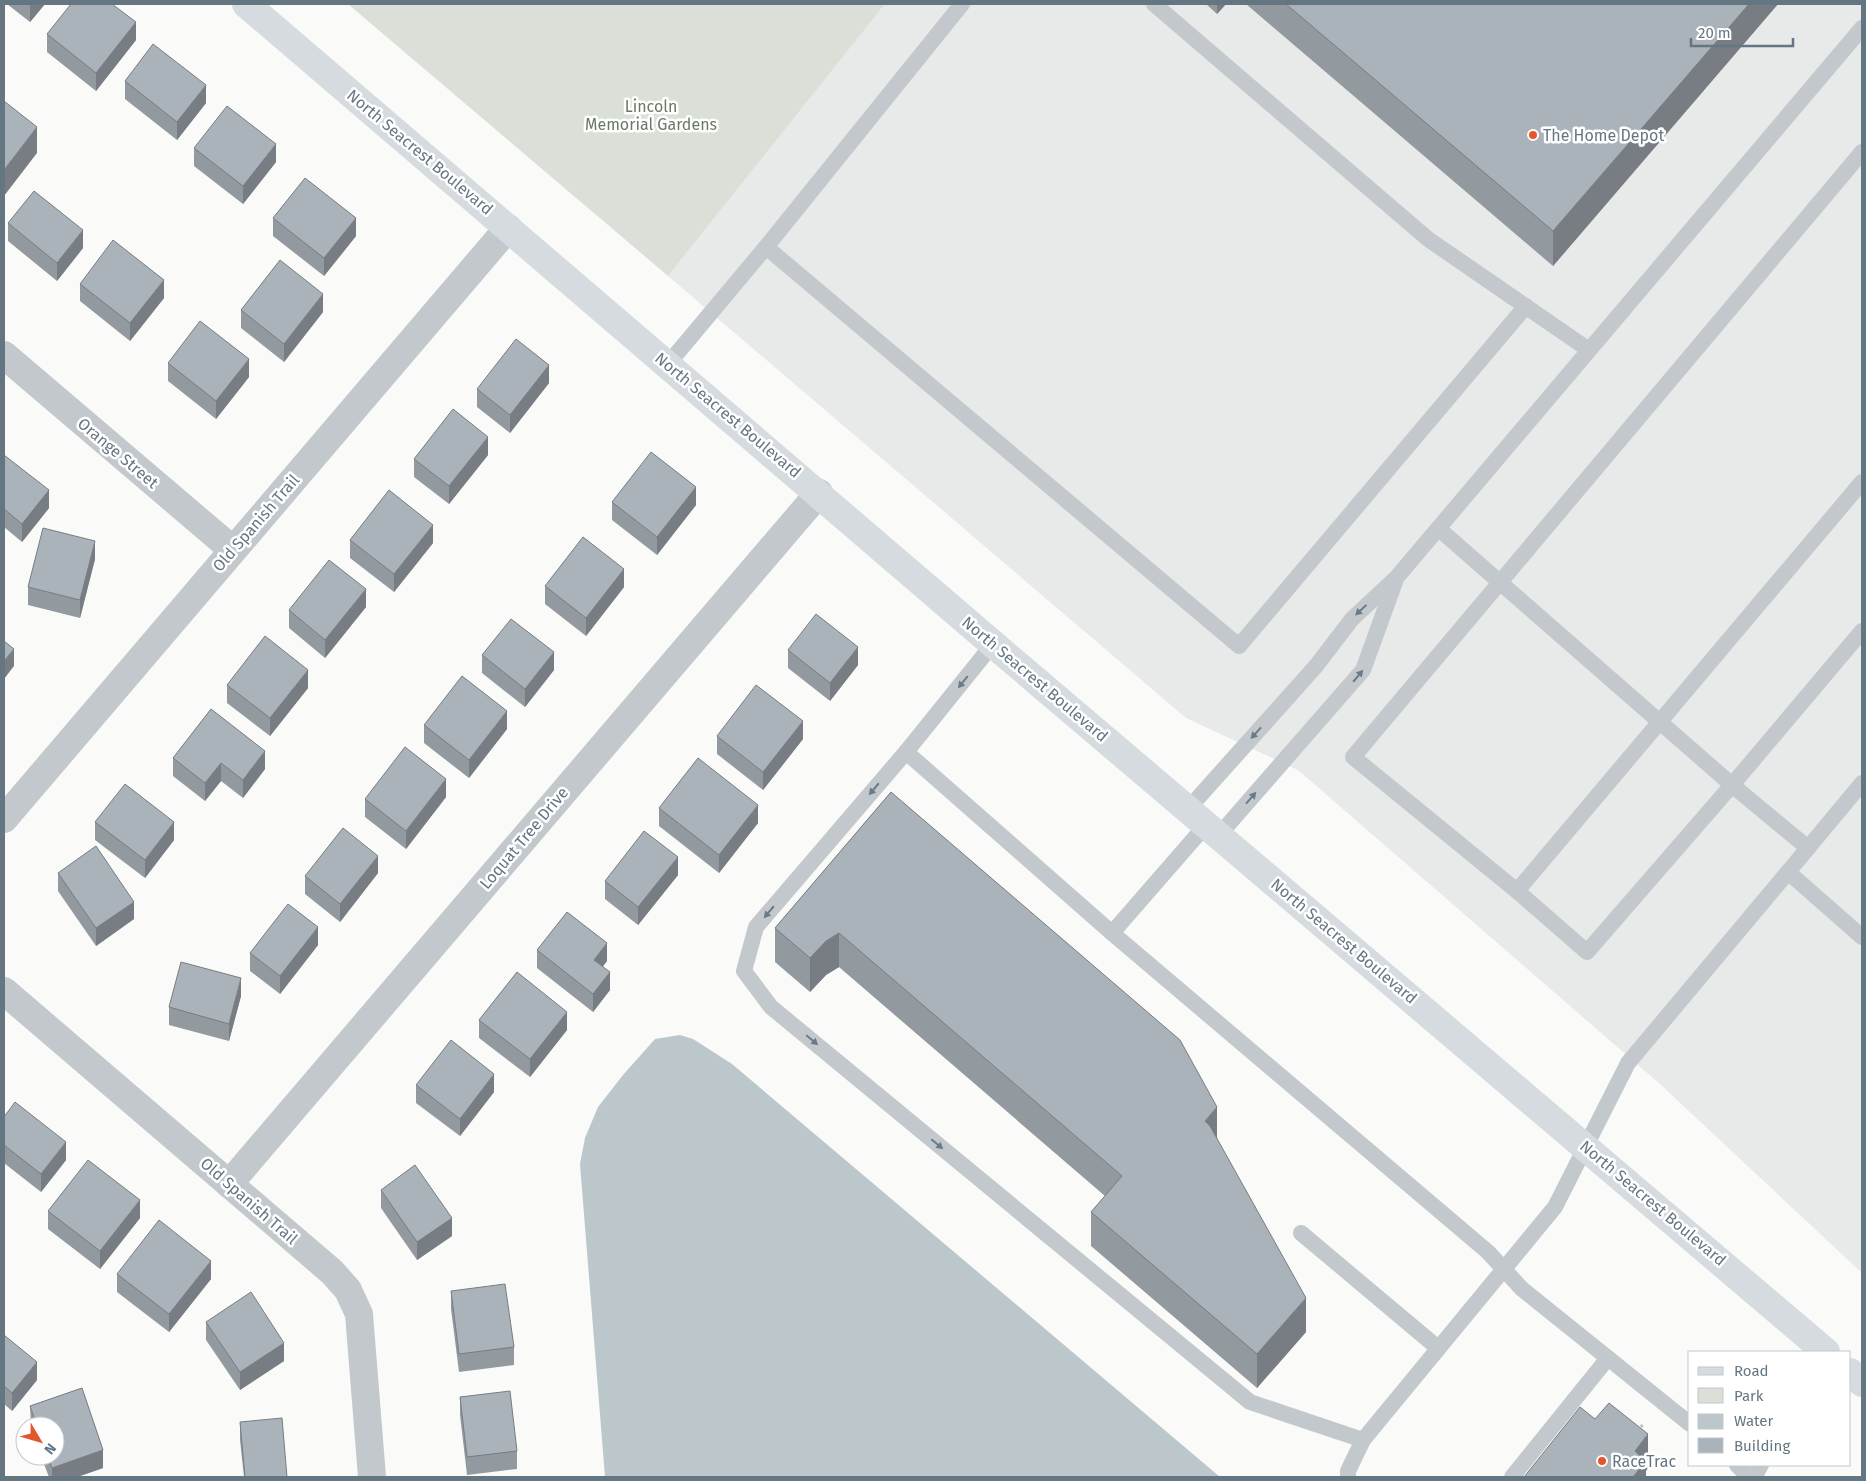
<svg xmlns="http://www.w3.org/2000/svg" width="1866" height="1481" font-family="'Fira Sans',sans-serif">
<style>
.built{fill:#e8e9e9}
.green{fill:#dadfd7}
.water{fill:#bbc7cb}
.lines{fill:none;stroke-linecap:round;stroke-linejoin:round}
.path{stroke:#bbbfc2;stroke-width:3;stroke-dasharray:2.5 2.5;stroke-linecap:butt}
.lane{stroke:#c3c8cc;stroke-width:16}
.street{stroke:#c3c8cc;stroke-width:28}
.secondary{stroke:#d6dbdf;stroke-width:28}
.wall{fill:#929a9f}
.shaded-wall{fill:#777d82}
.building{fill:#aab3b9;stroke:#777d82}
.oneway{fill:#6a7a87}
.poi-dot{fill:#e4572e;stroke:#fff;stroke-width:2}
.labels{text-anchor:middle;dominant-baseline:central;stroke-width:5;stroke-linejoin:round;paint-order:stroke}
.park-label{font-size:16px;fill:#687a64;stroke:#fff}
.poi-label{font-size:16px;fill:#657683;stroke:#fff;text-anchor:start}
.street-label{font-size:16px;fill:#657683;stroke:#fff}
</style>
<rect width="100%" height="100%" fill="#fafaf8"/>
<path class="built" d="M885,4H1862V1273L1661,1085L1298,770L1186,718L668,276Z"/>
<path class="green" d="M348,4H885L668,276Z"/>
<path class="water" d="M680,1035L693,1039L732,1064L1220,1477H605L580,1164L585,1138L598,1107L623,1075L655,1039Z"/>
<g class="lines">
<path class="path" d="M1637,1430L1644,1424"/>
<g class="lane">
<path d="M1154,4L1428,239L1589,350"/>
<path d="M1862,152L1353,757L1517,891L1862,482"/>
<path d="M766,247L1239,646L1526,306"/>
<path d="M668,364L766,247L962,4"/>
<path d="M1439,529L1732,785L1587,952L1517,891"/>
<path d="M993,644L906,752L756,927L744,971L771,1007L1250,1402L1363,1440"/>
<path d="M906,752L1112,933L1488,1252L1522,1289L1690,1424"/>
<path d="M1188,809L1316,666L1352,619L1397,577L1862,28"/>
<path d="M1219,835L1363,670L1395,582"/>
<path d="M1808,848L1732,785L1862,631"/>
<path d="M1788,872L1862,783"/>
<path d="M1112,933L1206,825"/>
<path d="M1301,1233L1438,1348"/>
<path d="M1737,1465L1749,1477"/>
<path d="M1348,1477V1471L1363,1440L1555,1207L1628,1063L1788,872L1862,937"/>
<path d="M1512,1477L1608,1358"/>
<path d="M1754,1477L1761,1465"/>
</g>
<g class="street">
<path d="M4,355L233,550"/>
<path d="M4,819L508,228"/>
<path d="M4,991L332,1272L348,1290L359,1314L372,1477"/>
<path d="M229,1184L819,493"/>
</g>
<g class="secondary">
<path d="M246,4L993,644L1826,1352"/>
<path d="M1850,1372L1862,1383"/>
</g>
</g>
<g class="wall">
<path d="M7,4H45L30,22Z"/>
<path d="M1206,4H1226L1217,14Z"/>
<path d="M1246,4H1778L1553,266Z"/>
<path d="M47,34L136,40L96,91L47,52Z"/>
<path d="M125,81L206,103L177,140L125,99Z"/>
<path d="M194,148L276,162L243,204L194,166Z"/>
<path d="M273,218L356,236L324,276L273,236Z"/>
<path d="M8,223L83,248L57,281L8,241Z"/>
<path d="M80,284L164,298L130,341L80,301Z"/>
<path d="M241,310L323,312L284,362L241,328Z"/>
<path d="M168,363L249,377L216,419L168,381Z"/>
<path d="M549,383L510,433L477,407V389Z"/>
<path d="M4,455L49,508L22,542L4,527Z"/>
<path d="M488,455L449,504L414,477V459Z"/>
<path d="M612,502L696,505L657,555L612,520Z"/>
<path d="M350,540L433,543L394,592L350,558Z"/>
<path d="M95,559L80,618L28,605V587Z"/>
<path d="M545,586L624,587L586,636L545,604Z"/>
<path d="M366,607L325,658L289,628V610Z"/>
<path d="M788,650L858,665L830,701L788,668Z"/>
<path d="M482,655L554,670L525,707L482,673Z"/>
<path d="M227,685L308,688L270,736L227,703Z"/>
<path d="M211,709L265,769L243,798L221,781L205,801L173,776V758Z"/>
<path d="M424,725L507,729L469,778L424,743Z"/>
<path d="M717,736L803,739L763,790L717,754Z"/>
<path d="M891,792L1217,1139L1306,1332L1257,1388L1091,1246V1212L1105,1196L839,967L826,975L810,992L775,962V928Z"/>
<path d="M446,797L406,849L365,817V799Z"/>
<path d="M659,808L758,823L719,873L659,826Z"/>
<path d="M95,822L174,840L145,878L95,840Z"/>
<path d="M58,873L134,919L96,946L58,891Z"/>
<path d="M378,873L340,922L305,894V876Z"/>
<path d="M678,875L638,925L605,899V881Z"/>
<path d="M318,945L280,994L250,971V953Z"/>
<path d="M537,950L607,961L603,966L610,990L593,1012L537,968Z"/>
<path d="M241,996L229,1041L169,1025V1007Z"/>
<path d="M479,1020L567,1030L530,1077L479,1038Z"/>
<path d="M416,1085L494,1092L460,1136L416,1103Z"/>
<path d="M4,1117L66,1160L41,1192L4,1163Z"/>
<path d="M381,1190L452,1236L417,1260L381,1208Z"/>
<path d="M48,1211L140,1218L100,1269L48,1229Z"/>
<path d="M117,1274L211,1279L169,1332L117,1292Z"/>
<path d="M451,1291L514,1347V1365L459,1372L451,1309Z"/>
<path d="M206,1322L284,1361L240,1390L206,1340Z"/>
<path d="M4,1335L37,1380L12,1411L4,1404Z"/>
<path d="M82,1388L103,1450V1468L77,1477H49L41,1456H55V1426H31L30,1406Z"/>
<path d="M460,1397L517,1451V1469L467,1475L460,1415Z"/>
<path d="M240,1422L287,1477H244L240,1440Z"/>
</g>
<g class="shaded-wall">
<path d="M30,4H45L30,22Z"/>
<path d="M1217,4H1226L1217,14Z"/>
<path d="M1749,4H1778L1553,266V231Z"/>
<path d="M136,22V40L96,91V73Z"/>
<path d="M206,85V103L177,140V122Z"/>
<path d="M37,127V153L4,196V170Z"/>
<path d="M276,144V162L243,204V186Z"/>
<path d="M356,218V236L324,276V258Z"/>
<path d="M83,230V248L57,281V263Z"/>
<path d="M164,280V298L130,341V323Z"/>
<path d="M323,294V312L284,362V344Z"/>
<path d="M249,359V377L216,419V401Z"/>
<path d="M549,365V383L510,433V415Z"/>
<path d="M488,437V455L449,504V486Z"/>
<path d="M696,487V505L657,555V537Z"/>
<path d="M49,490V508L22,542V524Z"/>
<path d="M433,525V543L394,592V574Z"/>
<path d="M95,541V559L80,618V600Z"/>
<path d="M624,569V587L586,636V618Z"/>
<path d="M366,589V607L325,658V640Z"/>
<path d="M858,647V665L830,701V683Z"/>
<path d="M14,649V666L4,679V661Z"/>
<path d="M554,652V670L525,707V689Z"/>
<path d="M308,670V688L270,736V718Z"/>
<path d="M507,711V729L469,778V760Z"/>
<path d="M803,721V739L763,790V772Z"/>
<path d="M265,751V769L243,798V780Z"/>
<path d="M221,763V781L205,801V783Z"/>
<path d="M446,779V797L406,849V831Z"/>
<path d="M758,805V823L719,873V855Z"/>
<path d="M174,822V840L145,878V860Z"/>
<path d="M378,856V873L340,922V904Z"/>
<path d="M678,857V875L638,925V907Z"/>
<path d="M134,902V919L96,946V928Z"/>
<path d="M318,927V945L280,994V976Z"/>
<path d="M839,933V967L826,975L810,992V958L826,941Z"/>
<path d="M607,943V961L594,978V960Z"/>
<path d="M610,972V990L593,1012V994Z"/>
<path d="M241,978V996L229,1041V1024Z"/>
<path d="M567,1012V1030L530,1077V1059Z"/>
<path d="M494,1074V1092L460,1136V1119Z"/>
<path d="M1217,1107V1141L1205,1121Z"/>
<path d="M66,1142V1160L41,1192V1174Z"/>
<path d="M140,1200V1218L100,1269V1251Z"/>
<path d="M452,1218V1236L417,1260V1242Z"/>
<path d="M211,1261V1279L169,1332V1314Z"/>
<path d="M1306,1298V1332L1257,1388V1354Z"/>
<path d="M284,1343V1361L240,1390V1372Z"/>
<path d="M37,1362V1380L12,1411V1393Z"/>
<path d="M1648,1434V1468L1646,1471V1477H1633L1635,1451Z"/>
<path d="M103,1450V1468L77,1477H52V1468Z"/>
</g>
<g class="building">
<path d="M71,4H112L136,22L96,73L47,34Z"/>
<path d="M1286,4H1749L1553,231Z"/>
<path d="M153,44L206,85L177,122L125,81Z"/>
<path d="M4,101L37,127L4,170Z"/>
<path d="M227,106L276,144L243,186L194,148Z"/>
<path d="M305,178L356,218L324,258L273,218Z"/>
<path d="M34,191L83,230L57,263L8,223Z"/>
<path d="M113,240L164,280L130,323L80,284Z"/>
<path d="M280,260L323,294L284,344L241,310Z"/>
<path d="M200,321L249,359L216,401L168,363Z"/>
<path d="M516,339L549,365L510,415L477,389Z"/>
<path d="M453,409L488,437L449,486L414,459Z"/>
<path d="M651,452L696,487L657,537L612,502Z"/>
<path d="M4,455L49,490L22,524L4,509Z"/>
<path d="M389,490L433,525L394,574L350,540Z"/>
<path d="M43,528L95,541L80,600L28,587Z"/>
<path d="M583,537L624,569L586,618L545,586Z"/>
<path d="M329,560L366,589L325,640L289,610Z"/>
<path d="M816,614L858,647L830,683L788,650Z"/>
<path d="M511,619L554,652L525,689L482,655Z"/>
<path d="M265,636L308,670L270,718L227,685Z"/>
<path d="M4,641L14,649L4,661Z"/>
<path d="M462,676L507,711L469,760L424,725Z"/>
<path d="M756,685L803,721L763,772L717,736Z"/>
<path d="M211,709L265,751L243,780L221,763L205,783L173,758Z"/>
<path d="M405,747L446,779L406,831L365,799Z"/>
<path d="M698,758L758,805L719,855L659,808Z"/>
<path d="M125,784L174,822L145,860L95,822Z"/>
<path d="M891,792L1180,1040L1217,1107L1205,1121L1210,1126L1306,1298L1257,1354L1091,1212L1122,1176L839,933L826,941L810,958L775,928Z"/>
<path d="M343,828L378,856L340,904L305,876Z"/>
<path d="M644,831L678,857L638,907L605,881Z"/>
<path d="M96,846L134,902L96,928L58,873Z"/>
<path d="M288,904L318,927L280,976L250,953Z"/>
<path d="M567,912L607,943L594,960L610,972L593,994L537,950Z"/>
<path d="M181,962L241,978L229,1024L169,1007Z"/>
<path d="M517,972L567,1012L530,1059L479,1020Z"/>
<path d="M451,1040L494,1074L460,1119L416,1085Z"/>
<path d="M15,1102L66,1142L41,1174L4,1145V1117Z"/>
<path d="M88,1160L140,1200L100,1251L48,1211Z"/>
<path d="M415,1165L452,1218L417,1242L381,1190Z"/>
<path d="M159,1220L211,1261L169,1314L117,1274Z"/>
<path d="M505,1284L514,1347L459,1354L451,1291Z"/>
<path d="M251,1292L284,1343L240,1372L206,1322Z"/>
<path d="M4,1335L37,1362L12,1393L4,1386Z"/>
<path d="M82,1388L103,1450L52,1468L47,1456H55V1426H37L30,1406Z"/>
<path d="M510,1391L517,1451L467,1457L460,1397Z"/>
<path d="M1609,1403L1648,1434L1635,1451L1646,1461L1633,1477H1524L1580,1407L1595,1419Z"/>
<path d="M282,1418L287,1477H245L240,1422Z"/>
</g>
<defs><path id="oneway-solid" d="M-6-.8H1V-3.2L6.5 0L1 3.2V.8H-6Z" transform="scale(1.25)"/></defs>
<g class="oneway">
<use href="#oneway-solid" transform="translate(1361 610) rotate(137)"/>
<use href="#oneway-solid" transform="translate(1358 676) rotate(-50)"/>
<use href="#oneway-solid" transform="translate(963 682) rotate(129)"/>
<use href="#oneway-solid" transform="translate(1256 733) rotate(132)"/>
<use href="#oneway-solid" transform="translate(874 789) rotate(130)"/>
<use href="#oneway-solid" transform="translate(1251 798) rotate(-49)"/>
<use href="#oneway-solid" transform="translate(769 912) rotate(130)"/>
<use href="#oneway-solid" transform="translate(812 1040) rotate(40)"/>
<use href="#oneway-solid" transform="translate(937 1144) rotate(40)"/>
</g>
<g class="poi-dot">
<circle cx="1533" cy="135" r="5"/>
<circle cx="1602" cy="1461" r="5"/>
</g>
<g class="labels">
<g class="park-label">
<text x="651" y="106">Lincoln<tspan x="651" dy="18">Memorial Gardens</tspan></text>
</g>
<g class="poi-label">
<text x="1543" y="135">The Home Depot</text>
<text x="1612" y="1461">RaceTrac</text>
</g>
<g class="street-label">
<text transform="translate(420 152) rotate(40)">North Seacrest Boulevard</text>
<text transform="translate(728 415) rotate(40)">North Seacrest Boulevard</text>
<text transform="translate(118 453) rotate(40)">Orange Street</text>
<text transform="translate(256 523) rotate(-49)">Old Spanish Trail</text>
<text transform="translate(1035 679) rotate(40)">North Seacrest Boulevard</text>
<text transform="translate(524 838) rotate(-50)">Loquat Tree Drive</text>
<text transform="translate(1344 941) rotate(40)">North Seacrest Boulevard</text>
<text transform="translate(249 1201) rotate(41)">Old Spanish Trail</text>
<text transform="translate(1653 1203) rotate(40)">North Seacrest Boulevard</text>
</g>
</g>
<rect width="1866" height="1481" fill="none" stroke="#657683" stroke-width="10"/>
<rect x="1688" y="1351" width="162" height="115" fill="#ffffff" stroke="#c1c8cd"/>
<rect x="1698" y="1367" width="25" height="8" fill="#d6dbdf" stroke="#c1c8cd"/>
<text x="1734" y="1376" font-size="15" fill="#657683">Road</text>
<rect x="1698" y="1388" width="25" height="15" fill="#dadfd7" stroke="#c1c8cd"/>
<text x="1734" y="1401" font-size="15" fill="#657683">Park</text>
<rect x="1698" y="1414" width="25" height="15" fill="#bbc7cb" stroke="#c1c8cd"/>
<text x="1734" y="1426" font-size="15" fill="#657683">Water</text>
<rect x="1698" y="1438" width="25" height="15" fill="#aab3b9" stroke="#c1c8cd"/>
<text x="1734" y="1451" font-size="15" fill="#657683">Building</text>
<g transform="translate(40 1441) rotate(128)"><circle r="24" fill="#ffffff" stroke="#c1c8cd"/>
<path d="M0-4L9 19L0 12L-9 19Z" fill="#e4572e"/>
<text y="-8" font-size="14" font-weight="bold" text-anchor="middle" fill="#657683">N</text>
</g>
<path d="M1691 38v8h102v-8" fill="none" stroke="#657683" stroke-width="2.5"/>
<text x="1698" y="38" font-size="15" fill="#657683" stroke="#ffffff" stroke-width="4" paint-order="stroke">20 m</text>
</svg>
